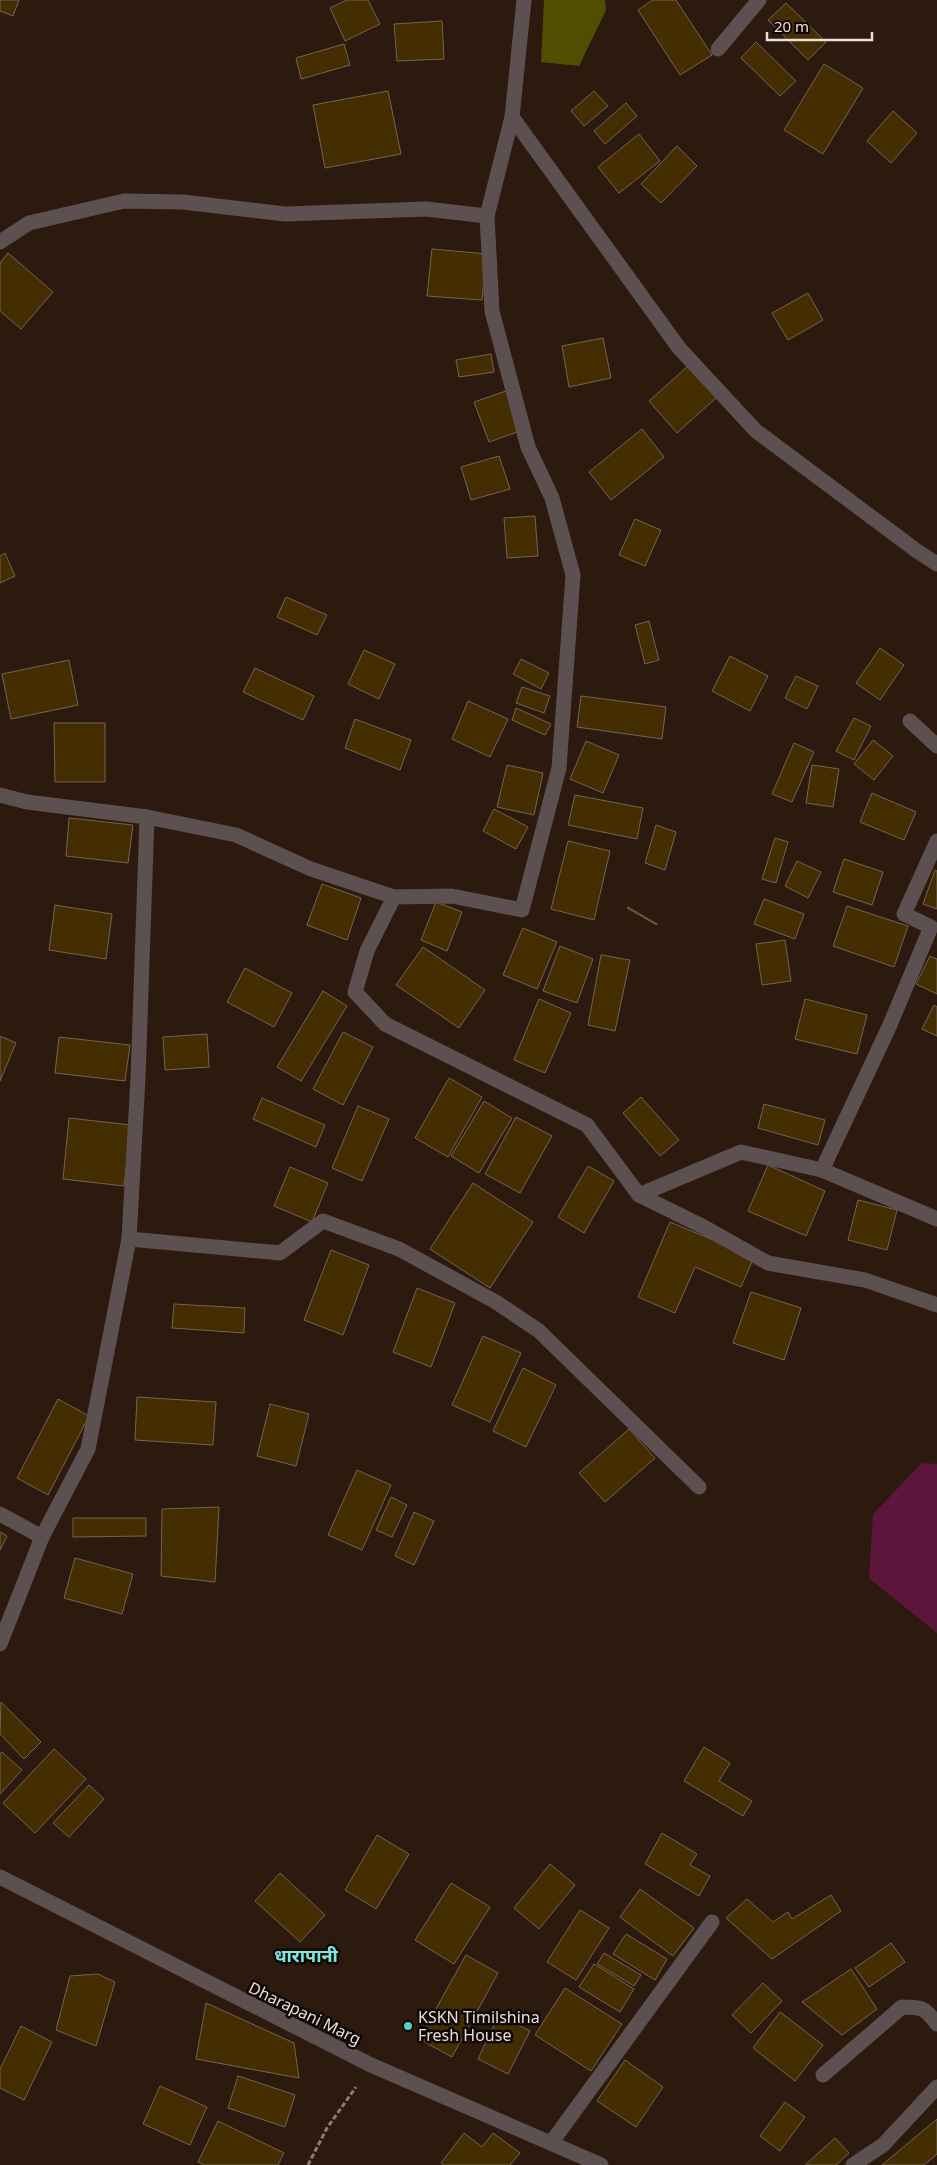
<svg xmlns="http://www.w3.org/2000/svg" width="937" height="2165" font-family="'Noto Sans','Noto Sans Devanagari',sans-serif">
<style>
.forest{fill:#524e01}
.water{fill:#5d163b}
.building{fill:#442d00;stroke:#73654f}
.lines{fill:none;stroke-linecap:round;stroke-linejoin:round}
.path{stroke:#8c7c72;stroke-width:3;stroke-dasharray:5 2.5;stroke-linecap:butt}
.minor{stroke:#5d5050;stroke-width:15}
.poi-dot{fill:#54cdc7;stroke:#0f0704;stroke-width:2}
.labels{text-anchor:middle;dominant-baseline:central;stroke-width:5;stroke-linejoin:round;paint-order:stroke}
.street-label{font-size:16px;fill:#ecded6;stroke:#0f0704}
.poi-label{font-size:16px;fill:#ecded6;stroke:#0f0704;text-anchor:start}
.neighbourhood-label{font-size:18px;font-weight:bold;fill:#7ee9e3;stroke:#0f0704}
</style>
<rect width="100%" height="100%" fill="#2d1a0f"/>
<path class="forest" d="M544,0H605L606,10L579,66L541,62Z"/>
<path class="water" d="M922,1463L937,1464V1633L869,1578L873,1514Z"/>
<g class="building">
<path d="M0,0H19L13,16L0,11Z"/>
<path d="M347,0H368L380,24L345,41L330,8Z"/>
<path d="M653,0H676L712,55L680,75L638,10Z"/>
<path d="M786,3L826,42L808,60L768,20Z"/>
<path d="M442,21L444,59L397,61L394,24Z"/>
<path d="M756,42L796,81L780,96L741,58Z"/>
<path d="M344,44L350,65L301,79L296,58Z"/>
<path d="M824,64L863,88L823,154L784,130Z"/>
<path d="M388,91L401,154L325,168L313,105Z"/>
<path d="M594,91L608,106L584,126L571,111Z"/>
<path d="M626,103L637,116L605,144L594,131Z"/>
<path d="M893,111L917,133L891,163L867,141Z"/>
<path d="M639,134L660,161L619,193L598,167Z"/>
<path d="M677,146L697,166L661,203L641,184Z"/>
<path d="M432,249L487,254L482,300L427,296Z"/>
<path d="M8,253L53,292L21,329L0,311V263Z"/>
<path d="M808,293L823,320L788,340L772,313Z"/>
<path d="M603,338L611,378L569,387L562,346Z"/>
<path d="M491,354L494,372L459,377L456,360Z"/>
<path d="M688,366L717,397L677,433L649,401Z"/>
<path d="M506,391L520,431L489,442L474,402Z"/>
<path d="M642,429L664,457L611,500L589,472Z"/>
<path d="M499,456L510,489L471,500L461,467Z"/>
<path d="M535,516L538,556L507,558L504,518Z"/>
<path d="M635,519L661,530L645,566L619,555Z"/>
<path d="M5,553L15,576L0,583V556Z"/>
<path d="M286,597L327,615L317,635L277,617Z"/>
<path d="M649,621L659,660L645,664L635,625Z"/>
<path d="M880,648L904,665L880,700L856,683Z"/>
<path d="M364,650L395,664L379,699L348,684Z"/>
<path d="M730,656L768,676L750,711L712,691Z"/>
<path d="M521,659L549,673L541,689L513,674Z"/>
<path d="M69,660L78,705L11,719L2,674Z"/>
<path d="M255,668L314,696L303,720L243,692Z"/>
<path d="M796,676L818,686L807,709L785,698Z"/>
<path d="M522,687L550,696L544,713L516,703Z"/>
<path d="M581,696L666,707L662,739L577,727Z"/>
<path d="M468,701L508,719L490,757L452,739Z"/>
<path d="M516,708L551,724L545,735L512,720Z"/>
<path d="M854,718L871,726L854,760L836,751Z"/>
<path d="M355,719L411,740L400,770L345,748Z"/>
<path d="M54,723H105V782H55Z"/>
<path d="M873,740L893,756L874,780L854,764Z"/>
<path d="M586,741L619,755L603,793L570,779Z"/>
<path d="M794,743L814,752L792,802L772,794Z"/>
<path d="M507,765L543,773L534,815L497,807Z"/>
<path d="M812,765L839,769L833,807L806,803Z"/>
<path d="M872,793L916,812L904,840L860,822Z"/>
<path d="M575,795L643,808L637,839L568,825Z"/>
<path d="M494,809L528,827L516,849L483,831Z"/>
<path d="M69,818L133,825L128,863L66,856Z"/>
<path d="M656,825L676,832L665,870L645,863Z"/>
<path d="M775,838L788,842L776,883L762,879Z"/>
<path d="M568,841L610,851L594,920L551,909Z"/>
<path d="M844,859L883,872L872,905L833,892Z"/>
<path d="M797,861L821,872L808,898L785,886Z"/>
<path d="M935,870L937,871V909L923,904Z"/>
<path d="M322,884L361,898L347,940L307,925Z"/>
<path d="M764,899L804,914L795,939L754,924Z"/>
<path d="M436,902L462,912L447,951L421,940Z"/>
<path d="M55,905L112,914L106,959L49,950Z"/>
<path d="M847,906L908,926L894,967L833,946Z"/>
<path d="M628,907L657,924V925L627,908Z"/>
<path d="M523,928L557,942L537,989L503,975Z"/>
<path d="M785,940L791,981L762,985L756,944Z"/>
<path d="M560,946L593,959L577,1003L543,991Z"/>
<path d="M423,947L485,990L459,1028L396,985Z"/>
<path d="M601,955L630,960L615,1031L588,1025Z"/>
<path d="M930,956L937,959V994L916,984Z"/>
<path d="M245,968L292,993L274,1027L227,1002Z"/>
<path d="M323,991L347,1006L301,1081L277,1067Z"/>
<path d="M539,999L571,1013L545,1073L514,1060Z"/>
<path d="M805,999L867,1015L857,1054L795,1039Z"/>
<path d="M934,1005L937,1007V1036L922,1029Z"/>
<path d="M343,1032L373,1047L343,1105L313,1089Z"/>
<path d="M207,1034L209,1067L165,1070L163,1037Z"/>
<path d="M0,1036L16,1043L0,1081Z"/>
<path d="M59,1037L130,1045L125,1081L55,1073Z"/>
<path d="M449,1078L482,1097L448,1157L415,1138Z"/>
<path d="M641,1097L679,1140L660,1156L623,1113Z"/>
<path d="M262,1098L325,1125L316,1147L253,1119Z"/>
<path d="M484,1101L512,1118L479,1173L451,1156Z"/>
<path d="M764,1104L825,1120L818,1145L758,1128Z"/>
<path d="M358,1106L389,1119L362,1181L332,1168Z"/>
<path d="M516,1117L552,1136L520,1193L485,1174Z"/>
<path d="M69,1118L131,1125L124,1186L63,1179Z"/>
<path d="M768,1165L825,1191L806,1236L748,1211Z"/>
<path d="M588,1166L614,1181L584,1233L558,1217Z"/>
<path d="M290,1167L328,1183L312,1222L274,1206Z"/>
<path d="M473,1183L533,1222L490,1288L430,1249Z"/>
<path d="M858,1200L897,1210L887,1250L848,1240Z"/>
<path d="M670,1222L754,1257L741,1287L695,1267L675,1313L638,1297Z"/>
<path d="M331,1250L369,1265L343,1335L304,1320Z"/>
<path d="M417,1288L455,1303L431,1367L393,1352Z"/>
<path d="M751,1292L801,1308L784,1360L733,1343Z"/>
<path d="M174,1304L245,1308L244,1333L172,1328Z"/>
<path d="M483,1336L521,1353L490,1422L452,1405Z"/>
<path d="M523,1368L556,1385L526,1447L493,1431Z"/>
<path d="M137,1397L216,1402L213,1445L135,1440Z"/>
<path d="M58,1399L89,1416L48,1495L17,1478Z"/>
<path d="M270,1404L309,1414L296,1466L257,1456Z"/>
<path d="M629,1429L655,1458L605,1502L579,1473Z"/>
<path d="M357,1470L391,1485L362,1550L328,1535Z"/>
<path d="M391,1497L407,1505L392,1537L376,1530Z"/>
<path d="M219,1507L215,1582L161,1576L162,1509Z"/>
<path d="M414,1512L434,1521L414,1565L395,1556Z"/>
<path d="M73,1518H146V1536L73,1537Z"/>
<path d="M0,1532L7,1536L0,1550Z"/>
<path d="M75,1558L133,1574L122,1614L64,1598Z"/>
<path d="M1,1702L41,1742L24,1759L0,1734Z"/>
<path d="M704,1747L730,1763L719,1781L752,1801L743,1816L684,1781Z"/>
<path d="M54,1749L86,1779L35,1833L3,1803Z"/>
<path d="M2,1752L22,1770L0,1794V1754Z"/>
<path d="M89,1785L104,1799L69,1837L53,1823Z"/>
<path d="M662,1833L697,1854L690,1865L710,1876L699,1896L645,1864Z"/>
<path d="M377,1835L409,1854L376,1909L345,1890Z"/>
<path d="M550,1864L575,1885L539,1929L514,1908Z"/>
<path d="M280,1873L325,1915L300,1942L255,1901Z"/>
<path d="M451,1883L490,1907L454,1964L415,1940Z"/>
<path d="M640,1889L694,1928L673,1956L620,1917Z"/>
<path d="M831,1895L841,1911L772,1959L726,1918L747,1899L773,1922L788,1912L792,1919Z"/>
<path d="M580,1910L609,1928L576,1980L547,1962Z"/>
<path d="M626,1934L667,1959L655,1980L613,1954Z"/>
<path d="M891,1943L905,1962L869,1987L855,1968Z"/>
<path d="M604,1953L641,1975L634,1986L597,1964Z"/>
<path d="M466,1955L498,1973L452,2057L419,2039Z"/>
<path d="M594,1964L634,1989L620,2012L579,1987Z"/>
<path d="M851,1969L877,2009L842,2035L802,2002Z"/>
<path d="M98,1974L115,1982L96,2046L56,2030L70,1976Z"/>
<path d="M763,1983L782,2001L751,2033L732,2015Z"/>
<path d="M565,1988L622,2024L591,2071L535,2035Z"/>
<path d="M206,2003L294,2043L299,2078L196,2059Z"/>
<path d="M780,2012L823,2045L795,2081L753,2048Z"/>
<path d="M499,2015L530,2031L508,2074L478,2059Z"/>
<path d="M21,2026L52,2042L24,2100L0,2088V2069Z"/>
<path d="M625,2060L663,2087L636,2127L597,2101Z"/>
<path d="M238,2076L295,2095L285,2127L228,2108Z"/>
<path d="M160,2086L207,2107L190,2145L143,2124Z"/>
<path d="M785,2102L805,2117L780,2151L760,2136Z"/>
<path d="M937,2119V2154L924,2165H882Z"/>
<path d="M218,2121L284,2153L278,2165H204L198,2162Z"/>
<path d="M464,2133L482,2147L493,2133L520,2153L510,2165H444L441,2163Z"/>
<path d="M835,2138L849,2153L836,2165H805Z"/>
</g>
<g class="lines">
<path class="path" d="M308,2165L327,2128L356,2087"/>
<g class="minor">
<path d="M718,49L759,0"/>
<path d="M512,117L679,348L756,431L917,551L937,564"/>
<path d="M0,242L29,223L124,201L183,202L285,214L426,209L487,216"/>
<path d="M910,721L937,746"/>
<path d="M0,795L27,802L147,817L236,835L311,869L394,897L452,896L522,910L559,768L573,575L552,498L528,447L492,311L487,216L512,117L524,0"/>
<path d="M394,897L367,951L355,992L385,1024L587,1125L639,1195L702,1226L768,1263L865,1280L937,1305"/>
<path d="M822,1170L889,1027L931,927L904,914L937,841"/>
<path d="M639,1195L741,1152L822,1170L937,1219"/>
<path d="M129,1239L280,1253L323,1221L399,1249L496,1302L539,1331L699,1487"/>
<path d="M0,1514L42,1537"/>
<path d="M0,1644L42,1537L88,1449L129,1239L138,1078L147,817"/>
<path d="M0,1877L371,2065L601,2165"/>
<path d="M823,2075L902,2007C923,2007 925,2008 937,2024"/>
<path d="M551,2143L712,1922"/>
<path d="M853,2165L883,2145L937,2087"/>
</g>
</g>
<circle class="poi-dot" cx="408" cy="2026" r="5"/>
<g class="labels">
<g class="street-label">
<text transform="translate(305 2013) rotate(26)">Dharapani Marg</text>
</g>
<g class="poi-label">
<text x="418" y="2017">KSKN Timilshina<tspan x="418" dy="18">Fresh House</tspan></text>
</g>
<g class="neighbourhood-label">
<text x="306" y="1955">धारापानी</text>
</g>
</g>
<path d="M767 32v8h105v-8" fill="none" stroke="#ecded6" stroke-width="2.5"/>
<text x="774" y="32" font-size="15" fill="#ecded6" stroke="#0f0704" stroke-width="4" paint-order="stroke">20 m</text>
</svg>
